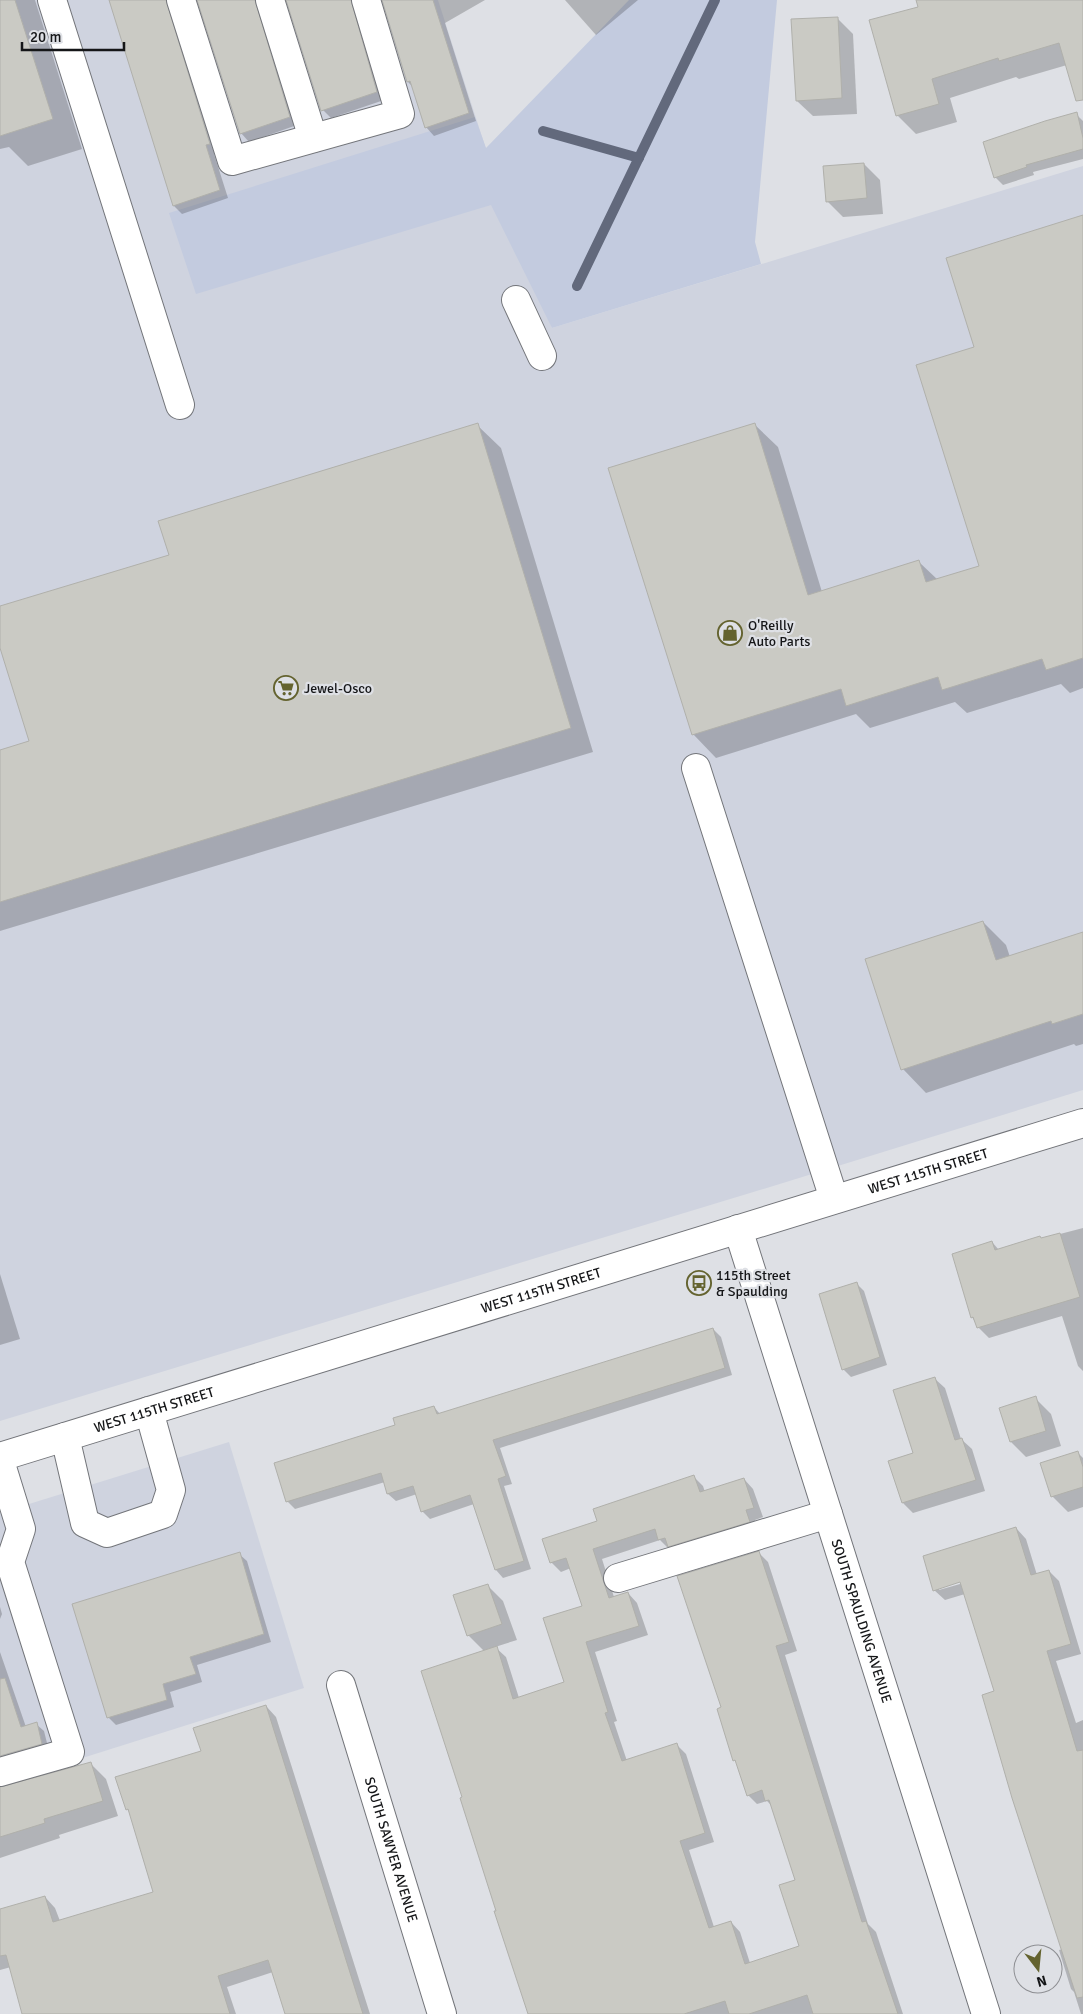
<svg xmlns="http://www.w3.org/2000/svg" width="1083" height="2014" font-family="Signika,sans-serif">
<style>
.built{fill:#cfd3df}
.green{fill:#c3cbdf}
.shadow{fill:#0003;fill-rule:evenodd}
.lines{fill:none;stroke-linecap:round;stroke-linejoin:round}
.stream{stroke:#62697c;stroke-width:10}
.building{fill:#cacac4;stroke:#b0b0ab}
.minor-casing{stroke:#73757a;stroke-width:30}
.minor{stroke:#fff;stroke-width:28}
.labels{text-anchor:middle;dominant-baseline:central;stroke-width:4.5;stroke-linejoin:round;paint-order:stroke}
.poi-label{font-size:14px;fill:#151618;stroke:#dee0e5;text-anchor:start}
.street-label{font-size:14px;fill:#151618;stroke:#dee0e5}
</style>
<rect width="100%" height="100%" fill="#dee0e5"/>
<g class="built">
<path d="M0,0H438L486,149L552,328L1083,166V1090L770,1187L0,1421Z"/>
<path d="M229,1442L304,1688L0,1784V1513Z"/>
</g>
<path class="green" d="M629,0H777L755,242L761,264L552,328L491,205L196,294L169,213L475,117L486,148Z"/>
<g class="shadow">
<path d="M0,0H35L82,149L28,166L9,147L0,149Z"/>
<path d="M111,0H176L218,152L214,154L228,198L182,214L174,206Z"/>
<path d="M199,0H265L297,125L249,142L241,133Z"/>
<path d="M288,0H361L384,100L331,118L323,110Z"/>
<path d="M384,0H485L445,23L476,121L434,136L426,127L413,87L408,82Z"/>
<path d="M565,0H638L596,35Z"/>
<path d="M919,0H1083V81L1067,65L1019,79L1016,77L950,98L957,122L916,134L897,115L920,8Z"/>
<path d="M837,18L853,34L857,114L813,116L797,101Z"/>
<path d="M1076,114L1083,121V159L1033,172L1034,175L1003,185L995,177Z"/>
<path d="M864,164L880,180L883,214L843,217L827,201Z"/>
<path d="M1083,216V688L1070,693L1061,684L967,713L955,702L870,728L856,714L716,758L693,734L754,424L778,447L822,592L919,562L938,580L981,567L975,348Z"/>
<path d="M477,425L501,448L593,752L0,931V751L30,742L0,643V607L170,556Z"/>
<path d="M983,922L1006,945L1010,957L1083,933V1044L1076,1046L1074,1044L926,1093L903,1069Z"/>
<path d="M1083,1228V1371L1078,1366L1062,1316L989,1338L978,1327L972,1317L992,1242L999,1250Z"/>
<path d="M0,1274L20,1339L0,1345Z"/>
<path d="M856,1283L864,1291L887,1365L851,1377L843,1369Z"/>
<path d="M713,1329L721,1337L732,1375L500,1448L512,1484L504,1486L531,1569L503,1578L496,1570L474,1504L430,1519L422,1511L417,1494L396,1501L388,1494L385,1482L295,1509L287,1501L396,1425L434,1407L440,1414Z"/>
<path d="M934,1378L945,1388L961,1439L972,1449L985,1491L913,1513L903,1503Z"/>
<path d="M1035,1398L1051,1414L1061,1446L1026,1457L1011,1442Z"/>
<path d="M1078,1453L1083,1458V1507L1068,1512L1052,1496Z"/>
<path d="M694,1477L703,1486L705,1492L744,1479L753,1489L763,1517L755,1520L758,1531L669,1549L660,1540L602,1559L614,1597L628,1593L637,1603L648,1635L595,1652L617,1721L614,1722L627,1761L677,1745L686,1754L714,1842L689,1850L714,1927L731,1922L740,1932L750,1963L800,1947L796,1881L772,1806L767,1801L757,1804L748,1795L738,1764L734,1760L722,1708L759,1553L768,1562L797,1651L785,1655L868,1924L876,1932L903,2014H530L498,1912L485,1652L468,1635L487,1585L503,1601L517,1640L495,1647L506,1657L519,1698L565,1683L584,1607L571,1568L561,1572L551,1562L598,1522Z"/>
<path d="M1016,1528L1026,1539L1037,1575L1049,1571L1059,1581L1081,1654L1056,1661L1076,1723L1083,1720V2014H1081L1074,1992L1071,1989L1059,1950L1063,1949L995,1691L965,1594L945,1600L934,1590ZM966,1579L967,1582L939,1590V1588Z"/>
<path d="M239,1554L247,1561L271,1642L197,1665L202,1682L170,1692L174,1707L116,1725L108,1717Z"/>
<path d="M0,1607L2,1614L0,1619Z"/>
<path d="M0,1652L26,1727L36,1724L44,1731L49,1751L0,1767Z"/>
<path d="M266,1706L276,1717L370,2014H286L273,1972L227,1987L236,2014H23L11,1967L0,1970V1911L45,1897L55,1908L60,1921L155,1893L130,1813L127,1809L202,1752Z"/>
<path d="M91,1764L106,1779L118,1816L59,1835L60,1838L0,1858V1788Z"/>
</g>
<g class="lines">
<g class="stream">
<path d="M543,131L639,158"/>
<path d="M577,286L715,0"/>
</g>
</g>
<g class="building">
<path d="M0,0H15L53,119L0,136Z"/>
<path d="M109,0H166L210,144L206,145L220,190L173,206Z"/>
<path d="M197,0H255L290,117L240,134Z"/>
<path d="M286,0H351L377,92L321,111Z"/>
<path d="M382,0H433L469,113L425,128L410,81L407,82Z"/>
<path d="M916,0H1083V100L1076,101L1059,43L999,61L998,58L932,79L939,104L896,116L869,20L918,7Z"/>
<path d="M838,17L842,98L796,101L791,19Z"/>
<path d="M1077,112L1083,138V149L1026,165L1027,167L994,178L983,142L1045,121Z"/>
<path d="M864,163L867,198L826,202L823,166Z"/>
<path d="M1083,215V658L1046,670L1042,659L942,690L938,677L846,706L841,689L692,735L608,468L755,423L808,595L919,560L926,582L979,566L916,365L974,347L946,258Z"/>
<path d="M478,423L571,728L0,902V750L29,741L0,648V606L169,555L158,521Z"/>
<path d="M983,921L996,960L1083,932V1014L1052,1024L1051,1021L901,1070L865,959Z"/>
<path d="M1060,1233L1080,1297L977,1328L973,1317L971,1318L952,1254L992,1241L995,1250L1040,1236L1041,1238Z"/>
<path d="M857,1282L880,1357L842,1370L819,1294Z"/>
<path d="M713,1328L725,1368L493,1440L506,1476L498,1479L524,1561L495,1570L470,1495L421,1512L413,1486L387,1494L381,1473L286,1502L274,1463L395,1425L393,1418L434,1406L437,1414Z"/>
<path d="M935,1377L955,1440L962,1438L976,1480L902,1503L888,1461L913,1453L893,1390Z"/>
<path d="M1036,1396L1046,1431L1010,1442L999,1408Z"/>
<path d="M1078,1451L1083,1467V1487L1051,1497L1040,1463Z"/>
<path d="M694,1475L700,1492L744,1478L754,1508L746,1510L750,1522L668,1547L665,1538L658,1540L655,1529L593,1549L609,1598L628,1592L639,1626L586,1642L608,1712L605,1713L622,1761L677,1743L705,1833L680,1841L709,1928L731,1921L745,1964L799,1946L779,1885L795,1880L769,1800L765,1801L762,1790L747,1796L735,1760L733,1761L717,1709L721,1707L677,1576L759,1551L789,1642L776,1646L862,1922L866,1921L898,2014H813L807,1995L749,2014H729L725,2001L684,2014H528L494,1911H496L460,1798L462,1797L421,1671L497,1646L513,1699L564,1682L543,1618L582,1606L566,1558L550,1563L542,1539L597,1521L593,1509Z"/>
<path d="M1016,1527L1031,1575L1049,1570L1071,1644L1047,1651L1077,1751L1083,1750V1997L1077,1998L1012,1798L982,1695L994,1691L960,1582L933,1591L923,1556Z"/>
<path d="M240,1552L264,1634L190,1657L196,1674L163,1684L167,1700L107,1718L72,1604Z"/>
<path d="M488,1584L502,1624L467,1636L453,1595Z"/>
<path d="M5,1678L21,1727L37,1722L42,1744L0,1756V1679Z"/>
<path d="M266,1705L363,2014H285L268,1960L218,1976L230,2014H22L6,1955L0,1956V1909L45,1896L53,1922L153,1892L128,1809L126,1810L115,1777L201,1751L193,1728Z"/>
<path d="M91,1762L103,1801L44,1819L45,1823L0,1837V1787Z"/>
</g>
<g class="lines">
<defs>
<g id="minor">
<path d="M52,0L180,405"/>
<path d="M181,0L232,161L400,114L366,0"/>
<path d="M270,0L313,138"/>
<path d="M516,300L542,356"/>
<path d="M696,768L834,1199"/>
<path id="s1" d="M738,1229L986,2014"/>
<path d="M65,1437L85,1523L107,1533L163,1514L171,1490L149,1411"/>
<path id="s2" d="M0,1457L1083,1123"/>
<path d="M0,1461L21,1529L10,1562L70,1752L0,1772"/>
<path d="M618,1578L828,1514"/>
<path id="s3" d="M341,1685L442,2014"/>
</g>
</defs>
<use href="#minor" class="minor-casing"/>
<use href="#minor" class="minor"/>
</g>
<defs>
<symbol id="shop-ring" viewBox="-11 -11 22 22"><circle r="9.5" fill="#dee0e5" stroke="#64632f" stroke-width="1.5"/><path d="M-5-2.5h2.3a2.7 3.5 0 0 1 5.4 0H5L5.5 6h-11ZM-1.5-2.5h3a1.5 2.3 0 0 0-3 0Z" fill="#64632f"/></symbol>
<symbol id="supermarket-ring" viewBox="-11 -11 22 22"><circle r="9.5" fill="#dee0e5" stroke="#64632f" stroke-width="1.5"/><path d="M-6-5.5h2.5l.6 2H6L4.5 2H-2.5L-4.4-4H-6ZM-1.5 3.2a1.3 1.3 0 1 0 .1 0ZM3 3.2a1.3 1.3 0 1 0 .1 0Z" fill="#64632f"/></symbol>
<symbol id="bus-ring" viewBox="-11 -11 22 22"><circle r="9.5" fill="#dee0e5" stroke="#64632f" stroke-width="1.5"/><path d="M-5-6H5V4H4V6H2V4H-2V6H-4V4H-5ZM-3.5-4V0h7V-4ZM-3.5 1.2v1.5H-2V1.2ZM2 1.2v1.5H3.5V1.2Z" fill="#64632f"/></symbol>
</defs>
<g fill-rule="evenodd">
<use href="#shop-ring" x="716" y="619" width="28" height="28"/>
<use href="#supermarket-ring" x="272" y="674" width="28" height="28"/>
<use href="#bus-ring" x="685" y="1269" width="28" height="28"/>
</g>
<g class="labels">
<g class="poi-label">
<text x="748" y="625">O'Reilly<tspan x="748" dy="16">Auto Parts</tspan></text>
<text x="304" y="688">Jewel-Osco</text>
<text x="716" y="1275">115th Street<tspan x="716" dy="16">&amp; Spaulding</tspan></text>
</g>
<g class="street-label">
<text stroke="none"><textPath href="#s2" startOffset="971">WEST 115TH STREET</textPath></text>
<text stroke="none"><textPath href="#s2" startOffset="566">WEST 115TH STREET</textPath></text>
<text stroke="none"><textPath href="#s2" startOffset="161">WEST 115TH STREET</textPath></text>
<text stroke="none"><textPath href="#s1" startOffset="411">SOUTH SPAULDING AVENUE</textPath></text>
<text stroke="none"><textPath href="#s3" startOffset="172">SOUTH SAWYER AVENUE</textPath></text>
</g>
</g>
<g transform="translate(1038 1969) rotate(164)"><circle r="24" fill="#dee0e5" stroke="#8e8f93"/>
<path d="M0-4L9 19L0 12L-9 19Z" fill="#64632f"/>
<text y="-8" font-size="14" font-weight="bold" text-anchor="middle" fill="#151618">N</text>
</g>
<path d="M22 42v8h102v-8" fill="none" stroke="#151618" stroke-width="2.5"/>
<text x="30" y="42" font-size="15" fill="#151618" stroke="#dee0e5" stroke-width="4" paint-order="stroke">20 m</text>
</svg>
